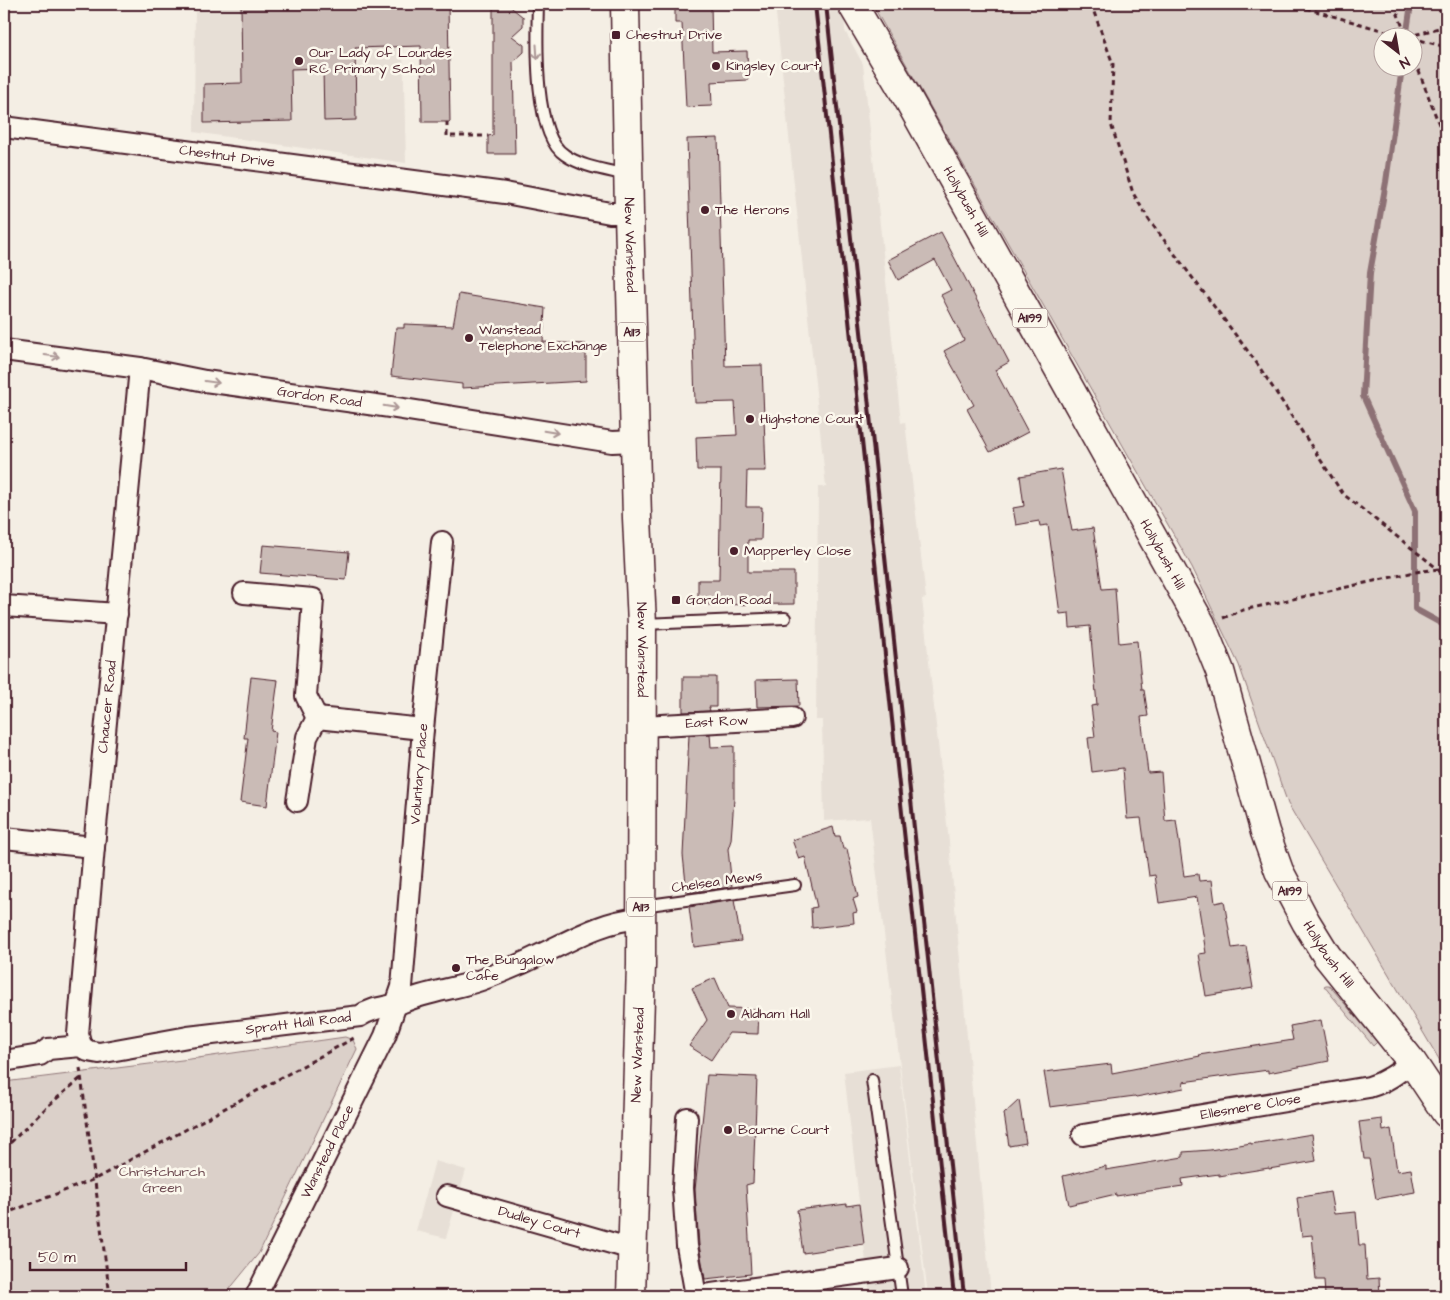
<svg xmlns="http://www.w3.org/2000/svg" width="1450" height="1300" font-family="'Architects Daughter',sans-serif">
<style>
.built{fill:#e7dfd6}
.green{fill:#dbd0c9;stroke:#92787a;fill-rule:evenodd}
.lines{fill:none;stroke-linecap:round;stroke-linejoin:round}
.stream{stroke:#8d7174;stroke-width:6}
.building{fill:#cabbb6;stroke:#4a1f2b}
.service-casing{stroke:#4a1f2b;stroke-width:14}
.minor-casing{stroke:#4a1f2b;stroke-width:24}
.primary-casing{stroke:#4a1f2b;stroke-width:31}
.path{stroke:#4a1f2b;stroke-width:3;stroke-dasharray:5 4;stroke-linecap:butt}
.service{stroke:#fbf7ec;stroke-width:10}
.minor{stroke:#fbf7ec;stroke-width:20}
.primary{stroke:#fbf7ec;stroke-width:28}
.rail{stroke:#4a1f2b;stroke-width:4}
.oneway{stroke:#ab9695}
.poi-dot{fill:#4a1f2b;stroke:#fbf7ec;stroke-width:2}
.labels{text-anchor:middle;dominant-baseline:central;stroke-width:5;stroke-linejoin:round;paint-order:stroke}
.shield{fill:#fbf7ec;stroke:#7f6065;stroke-width:1}
.shield-label{font-size:12px;font-weight:bold;fill:#4a1f2b}
.poi-label{font-size:14px;fill:#4a1f2b;stroke:#fbf7ec;text-anchor:start}
.street-label{font-size:14px;fill:#4a1f2b;stroke:#fbf7ec}
.park-label{font-size:14px;fill:#6e4b52;stroke:#fbf7ec}
</style>
<rect width="100%" height="100%" fill="#f4eee4"/>
<filter id="ink" filterUnits="userSpaceOnUse"><feTurbulence type="fractalNoise" baseFrequency=".02" numOctaves="2"/><feDisplacementMap in="SourceGraphic" scale="10" xChannelSelector="R" yChannelSelector="G"/><feConvolveMatrix kernelMatrix="1 2 1 2 8 2 1 2 1" color-interpolation-filters="sRGB"/></filter>
<g filter="url(#ink)">
<g class="built">
<path d="M195,4H402L406,163L194,132Z"/>
<path d="M775,4H844L845,31L863,64L901,423L905,422L926,598L922,599L949,842L991,1296H928L870,818L824,821L822,720H816L818,487H826Z"/>
<path d="M899,1065L926,1296H870L844,1072Z"/>
<path d="M435,1161L466,1170L446,1238L416,1231Z"/>
</g>
<g class="green">
<path d="M872,4H1446V1071L1288,804L1239,665L1192,567ZM1382,38H1412V68H1382Z"/>
<path d="M1326,985H1329L1377,1042L1373,1046L1324,986Z"/>
<path d="M345,1037L353,1040L357,1049L259,1253L224,1296H4V1082L198,1058Z"/>
</g>
<g class="lines">
<g class="stream">
<path d="M1406,38L1411,4"/>
<path d="M1402,68L1386,182L1370,273L1363,396L1415,511V609L1446,626"/>
</g>
</g>
<g class="building">
<path d="M241,4H448L450,122H422L421,46L355,48L356,120L324,121L323,68L291,69L292,121L204,123V84L242,83Z"/>
<path d="M493,4H507L523,17V26L512,36L524,45V52L513,62L515,154H488V136L493,135Z"/>
<path d="M675,4H711L712,52L747,51L748,80L711,82L712,106L686,107L682,23H675Z"/>
<path d="M718,138L725,366L762,365L766,471H747L746,507H762L761,540H748V572H794V604L698,605V580H719L721,470H697L696,437L737,435L735,402L695,403L687,139Z"/>
<path d="M941,232L1009,362L995,370L1028,432L990,452L967,409L974,405L944,351L964,340L941,295L951,290L935,260L898,280L888,260Z"/>
<path d="M459,294L545,308L543,342L586,344V381L462,388V384L391,376L396,328H404V324L453,326Z"/>
<path d="M1061,469L1072,531L1093,528L1102,589L1115,588L1119,643L1137,641L1142,690H1144L1148,716L1141,717L1148,773L1161,772L1165,821L1176,820L1184,876L1198,874L1199,881L1212,880L1215,903L1224,901L1232,948L1246,946L1253,988L1206,996L1199,954L1206,953L1197,897L1159,903L1155,875L1149,876L1141,818L1127,819L1123,768L1092,772L1088,738L1095,737L1091,706L1097,705L1090,626L1070,628L1069,613L1060,614L1048,525L1040,526L1039,521L1016,525L1013,508L1024,506L1020,476Z"/>
<path d="M263,545L349,552L346,580L260,573Z"/>
<path d="M251,677L278,680L271,731L276,732L267,806L240,802L248,738H244Z"/>
<path d="M683,677H716V707H709L710,711L683,712Z"/>
<path d="M798,679L799,706L757,707L756,680Z"/>
<path d="M710,734L711,747L734,746V799L731,840L728,849L732,887L687,893L683,855L689,735Z"/>
<path d="M833,827L835,836H840L843,849H847L858,897L853,899L857,912L853,913L854,923L812,928L811,908L817,907L805,857L799,859L792,840Z"/>
<path d="M734,900L741,941L694,947L689,907Z"/>
<path d="M715,978L728,1008L759,1009L758,1034L729,1033L711,1060L689,1046L707,1020L692,988Z"/>
<path d="M1321,1020L1329,1061L1268,1073V1070L1183,1082L1184,1088L1136,1097L1135,1096L1050,1107L1044,1072L1111,1064L1112,1073L1200,1056L1199,1055L1293,1040L1290,1026Z"/>
<path d="M707,1075L757,1077L753,1183L746,1185L751,1274L705,1279L699,1245L695,1190Z"/>
<path d="M1019,1100L1026,1143L1009,1146L1004,1114Z"/>
<path d="M1382,1119L1383,1131L1391,1129L1397,1171L1411,1169L1415,1192L1376,1199L1369,1159H1364L1359,1122Z"/>
<path d="M1312,1134L1316,1161L1269,1169V1168L1219,1176V1174L1182,1179L1183,1186L1116,1196V1194L1069,1205L1063,1176L1106,1166V1170L1183,1157V1152L1210,1150L1251,1143V1144Z"/>
<path d="M1330,1192L1334,1214L1356,1212L1359,1245H1365L1367,1279L1379,1278L1380,1296H1325L1324,1280H1316L1312,1235L1302,1236L1297,1198Z"/>
<path d="M847,1204V1206L859,1204L864,1244L803,1253L797,1210Z"/>
</g>
<g class="lines">
<defs>
<g id="service">
<path d="M538,4C537,38 533,135 565,155C582,167 607,170 627,175"/>
<path d="M643,624L785,618"/>
<path d="M642,906L795,885"/>
<path d="M872,1080L902,1296"/>
</g>
<g id="minor">
<path id="s1" d="M4,127L505,193L610,213H629"/>
<path id="s2" d="M4,350L140,368L205,381L390,407L612,442L635,441"/>
<path d="M244,593L313,599L306,696L317,718L423,729"/>
<path d="M4,606L117,614"/>
<path id="s3" d="M642,726L792,718"/>
<path d="M297,801L307,737L317,718"/>
<path d="M4,838L94,847"/>
<path id="s4" d="M81,1046L78,1034L94,847L140,368"/>
<path id="s5" d="M4,1061L40,1055L48,1049L81,1046L88,1051L99,1053L188,1037L360,1016C374,1006 389,1008 403,1002C428,991 456,989 481,980C503,972 526,962 548,951C579,936 605,921 641,918"/>
<path d="M687,1118L683,1188L687,1246L696,1296"/>
<path id="s6" d="M1083,1135L1369,1087C1386,1082 1398,1073 1412,1062"/>
<path id="s7" d="M447,1196L632,1249"/>
<path id="s8" d="M256,1296L385,1036L402,987L423,729L442,542"/>
<path d="M697,1296L898,1268"/>
</g>
<g id="primary">
<path id="s9" d="M625,4L629,213L637,518L642,624L641,965L631,1296"/>
<path id="s10" d="M852,4L907,97L1201,624L1220,671L1265,832L1279,871L1306,922L1327,956L1412,1062L1446,1113"/>
</g>
</defs>
<use href="#service" class="service-casing"/>
<use href="#minor" class="minor-casing"/>
<use href="#primary" class="primary-casing"/>
<g class="path">
<path d="M1091,4L1113,64L1111,124L1133,193L1149,220L1256,362L1343,494L1438,569L1446,580"/>
<path d="M1153,4H1164"/>
<path d="M1298,4L1305,8L1409,38"/>
<path d="M1394,4L1407,38"/>
<path d="M1407,37L1446,26"/>
<path d="M1412,38L1446,47"/>
<path d="M1412,53L1446,143"/>
<path d="M447,122V136H488"/>
<path d="M1223,618L1243,610L1415,572L1446,568"/>
<path d="M80,1068L110,1296"/>
<path d="M4,1149L49,1105L81,1078"/>
<path d="M4,1214L95,1179L354,1038"/>
</g>
<use href="#service" class="service"/>
<use href="#minor" class="minor"/>
<use href="#primary" class="primary"/>
<g class="rail">
<path d="M815,4L954,1296"/>
<path d="M826,4L964,1296"/>
</g>
</g>
<defs><path id="oneway-shaft" d="M-6 0H5M1.5-3L5.5 0L1.5 3" fill="none" stroke-width="1.6" stroke-linecap="round" stroke-linejoin="round" transform="scale(1.25)"/></defs>
<g class="oneway">
<use href="#oneway-shaft" transform="translate(537 52) rotate(86)"/>
<use href="#oneway-shaft" transform="translate(52 356) rotate(8)"/>
<use href="#oneway-shaft" transform="translate(212 382) rotate(8)"/>
<use href="#oneway-shaft" transform="translate(391 407) rotate(9)"/>
<use href="#oneway-shaft" transform="translate(551 432) rotate(9)"/>
</g>
</g>
<g class="poi-dot">
<rect x="611" y="30" width="10" height="10" rx="2.5"/>
<circle cx="299" cy="61" r="5"/>
<circle cx="716" cy="66" r="5"/>
<circle cx="705" cy="210" r="5"/>
<circle cx="469" cy="338" r="5"/>
<circle cx="750" cy="419" r="5"/>
<circle cx="734" cy="551" r="5"/>
<rect x="671" y="595" width="10" height="10" rx="2.5"/>
<circle cx="456" cy="968" r="5"/>
<circle cx="731" cy="1014" r="5"/>
<circle cx="728" cy="1130" r="5"/>
</g>
<g class="labels">
<g class="shield">
<rect x="1012.5" y="308.5" width="35" height="19" rx="4"/>
<rect x="618" y="322.5" width="28" height="19" rx="4"/>
<rect x="1272.5" y="881.5" width="35" height="19" rx="4"/>
<rect x="627" y="897.5" width="28" height="19" rx="4"/>
</g>
<g class="shield-label">
<text x="1030" y="318">A1199</text>
<text x="632" y="332">A113</text>
<text x="1290" y="891">A1199</text>
<text x="641" y="907">A113</text>
</g>
<g class="poi-label">
<text x="626" y="35">Chestnut Drive</text>
<text x="309" y="53">Our Lady of Lourdes<tspan x="309" dy="16">RC Primary School</tspan></text>
<text x="726" y="66">Kingsley Court</text>
<text x="715" y="210">The Herons</text>
<text x="479" y="330">Wanstead<tspan x="479" dy="16">Telephone Exchange</tspan></text>
<text x="760" y="419">Highstone Court</text>
<text x="744" y="551">Mapperley Close</text>
<text x="686" y="600">Gordon Road</text>
<text x="466" y="960">The Bungalow<tspan x="466" dy="16">Cafe</tspan></text>
<text x="741" y="1014">Aldham Hall</text>
<text x="738" y="1130">Bourne Court</text>
</g>
<g class="street-label">
<text stroke="none"><textPath href="#s1" startOffset="225">Chestnut Drive</textPath></text>
<text stroke="none"><textPath href="#s10" startOffset="228">Hollybush Hill</textPath></text>
<text stroke="none"><textPath href="#s9" startOffset="241">New Wanstead</textPath></text>
<text stroke="none"><textPath href="#s2" startOffset="319">Gordon Road</textPath></text>
<text stroke="none"><textPath href="#s10" startOffset="632">Hollybush Hill</textPath></text>
<text stroke="none"><textPath href="#s9" startOffset="646">New Wanstead</textPath></text>
<text stroke="none"><textPath href="#s4" startOffset="341">Chaucer Road</textPath></text>
<text stroke="none"><textPath href="#s3" startOffset="75">East Row</textPath></text>
<text stroke="none"><textPath href="#s8" startOffset="556">Voluntary Place</textPath></text>
<text transform="translate(717 882) rotate(-8)">Chelsea Mews</text>
<text stroke="none"><textPath href="#s10" startOffset="1068">Hollybush Hill</textPath></text>
<text stroke="none"><textPath href="#s5" startOffset="301">Spratt Hall Road</textPath></text>
<text transform="translate(638 1055) rotate(-88)">New Wanstead</text>
<text stroke="none"><textPath href="#s6" startOffset="170">Ellesmere Close</textPath></text>
<text stroke="none"><textPath href="#s8" startOffset="161">Wanstead Place</textPath></text>
<text stroke="none"><textPath href="#s7" startOffset="96">Dudley Court</textPath></text>
</g>
<g class="park-label">
<text x="162" y="1172">Christchurch<tspan x="162" dy="16">Green</tspan></text>
</g>
</g>
<rect width="1450" height="1300" fill="none" stroke="#fbf7ec" stroke-width="20"/>
<rect x="10" y="10" width="1430" height="1280" fill="none" stroke="#4a1f2b" stroke-width="2" filter="url(#ink)"/>
<g transform="translate(1398 52) rotate(149)"><circle r="24" fill="#fbf7ec" stroke="#b4a19f"/>
<path d="M0-4L9 19L0 12L-9 19Z" fill="#4a1f2b"/>
<text y="-8" font-size="14" font-weight="bold" text-anchor="middle" fill="#4a1f2b">N</text>
</g>
<path d="M30 1262v8h156v-8" fill="none" stroke="#4a1f2b" stroke-width="2.5"/>
<text x="38" y="1262" font-size="15" fill="#4a1f2b" stroke="#fbf7ec" stroke-width="4" paint-order="stroke">50 m</text>
</svg>
